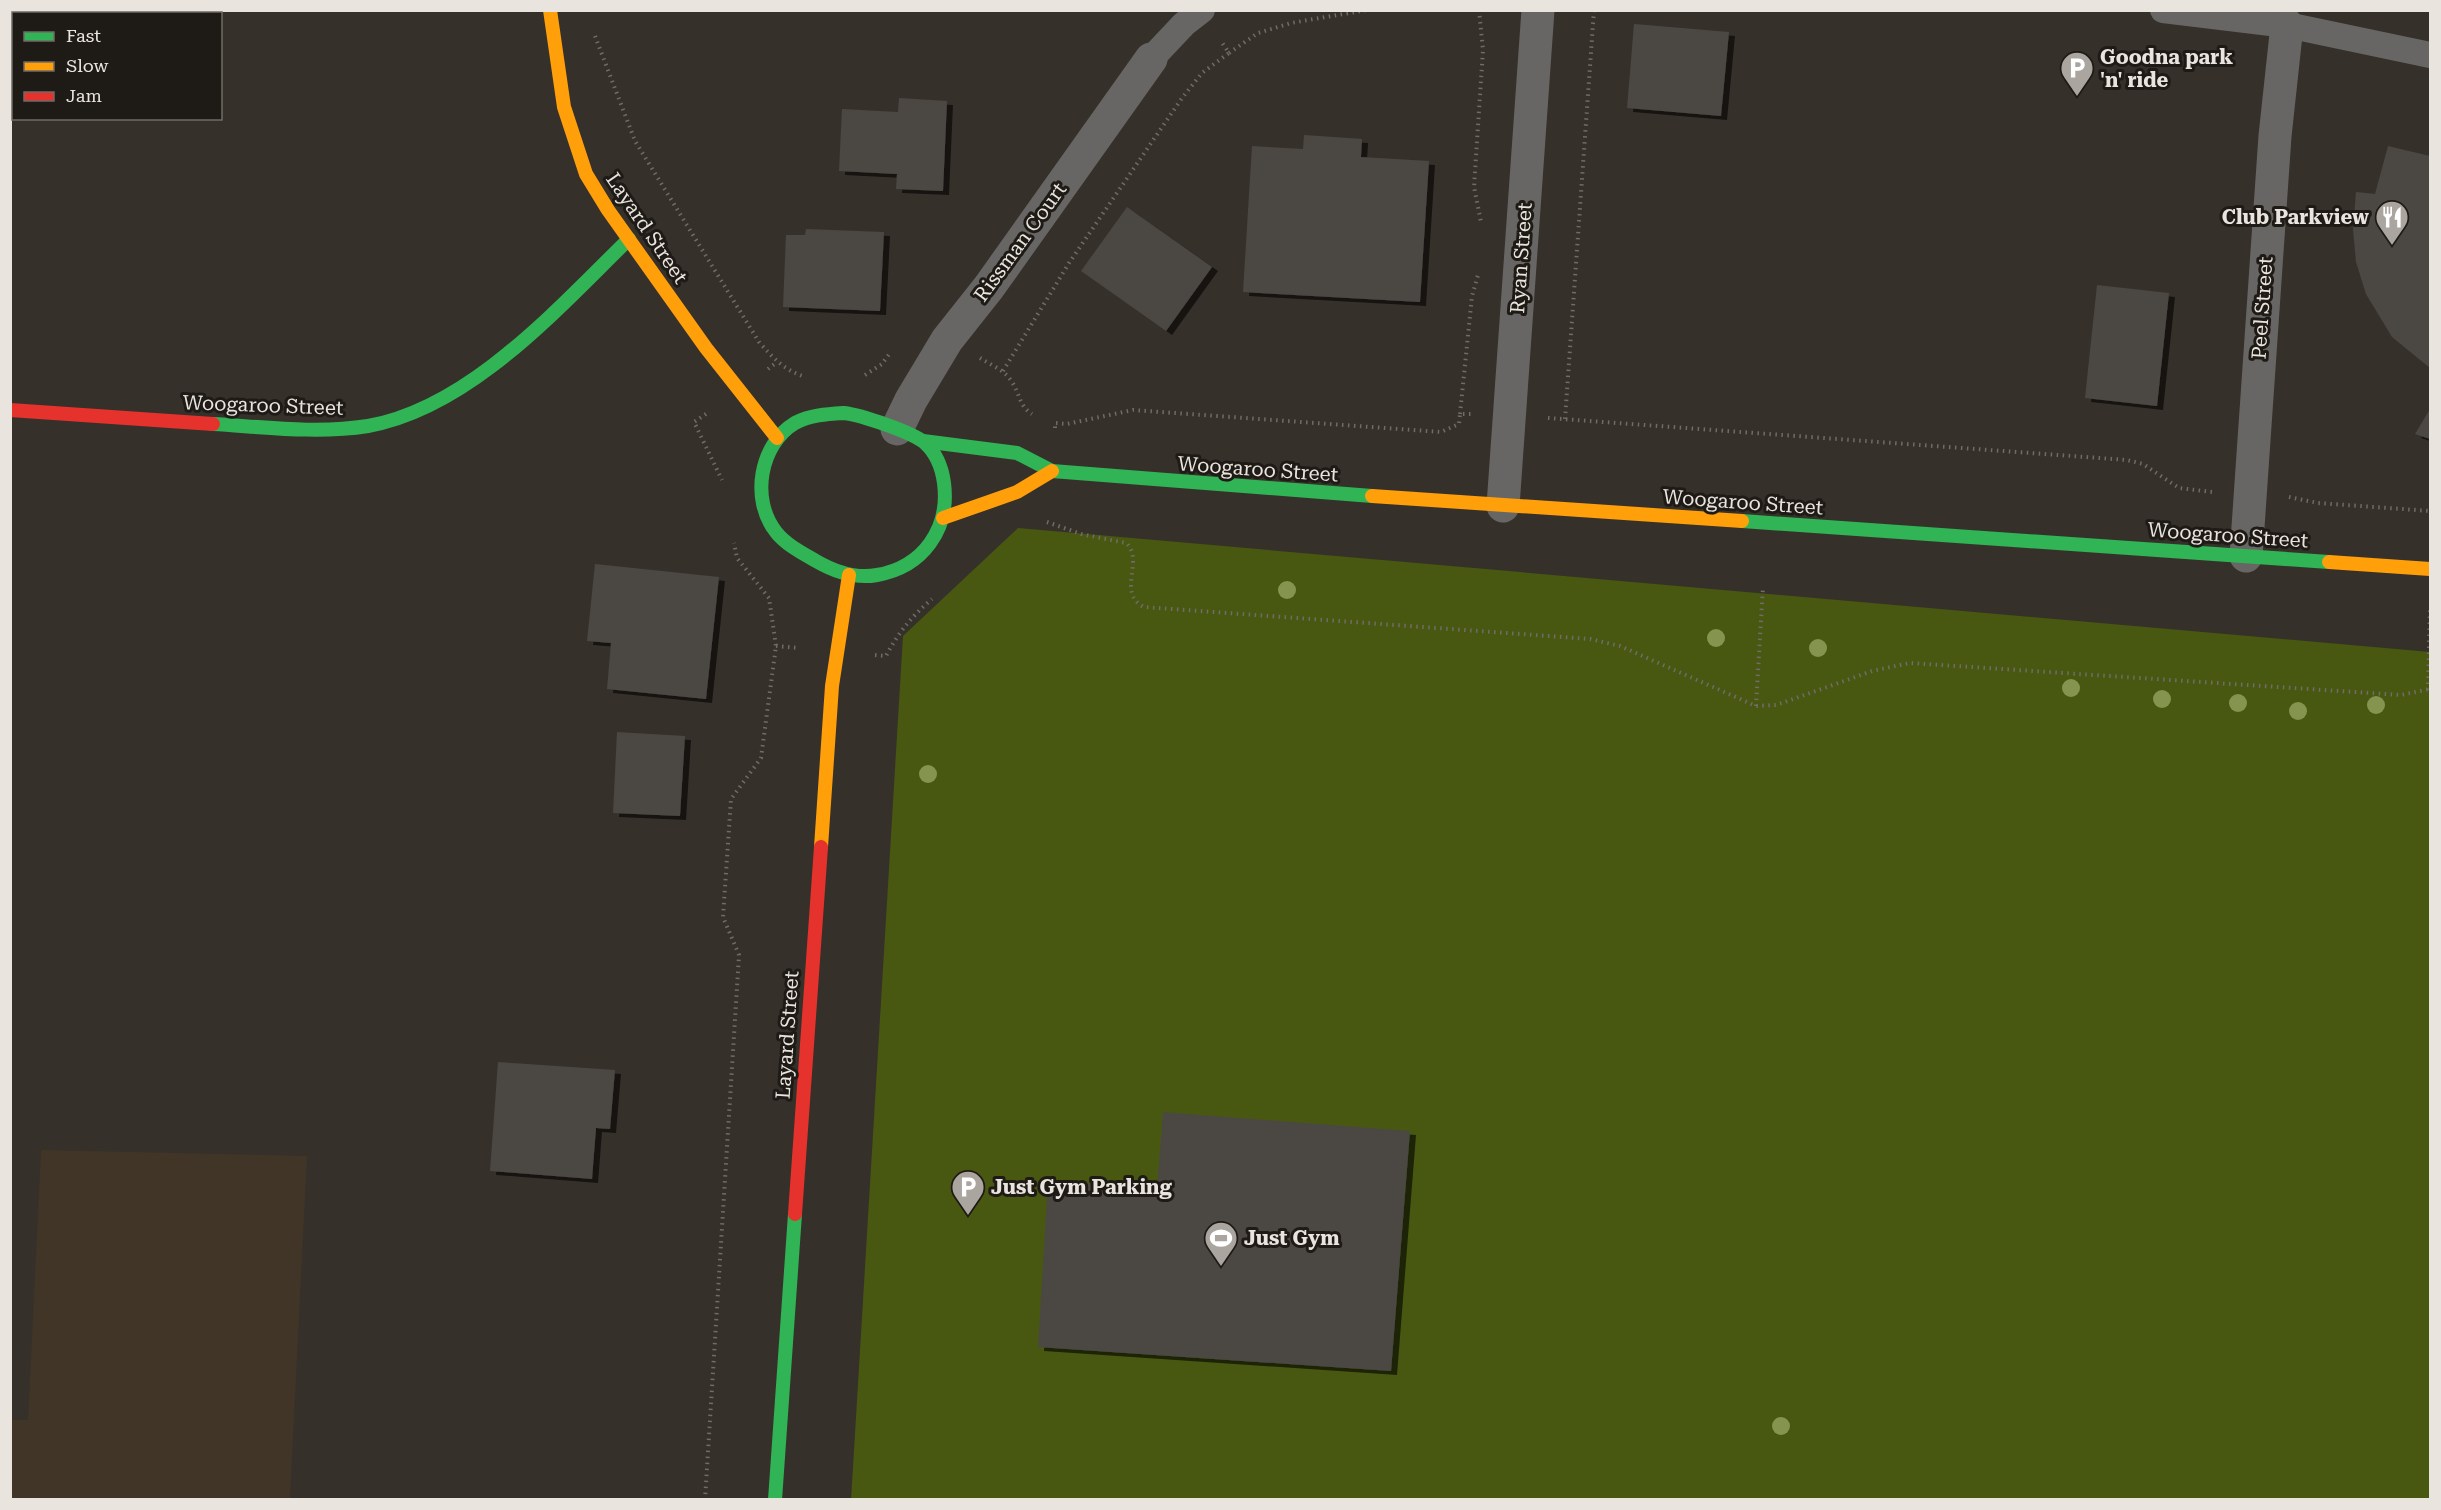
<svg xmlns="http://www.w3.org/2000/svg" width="2441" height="1510" font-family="'Roboto Serif',serif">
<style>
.built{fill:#413527}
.green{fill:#485810}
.building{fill:#4c4742;filter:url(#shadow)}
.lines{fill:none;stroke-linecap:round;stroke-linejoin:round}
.path{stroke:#6f6c69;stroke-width:4;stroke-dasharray:1.5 4.5;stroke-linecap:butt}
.lane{stroke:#686664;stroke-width:26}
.street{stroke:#686664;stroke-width:33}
.fast{stroke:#30b455;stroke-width:14}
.slow{stroke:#ff9f0a;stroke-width:14}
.jam{stroke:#e5322d;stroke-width:14}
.tree{fill:#85954f}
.labels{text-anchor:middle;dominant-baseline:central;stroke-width:6;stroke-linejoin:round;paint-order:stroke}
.poi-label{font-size:20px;font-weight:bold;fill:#eae4de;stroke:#1e1a15;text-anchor:start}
.street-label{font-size:20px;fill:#eae4de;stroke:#1e1a15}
</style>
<defs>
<filter id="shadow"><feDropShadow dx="6" dy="4" stdDeviation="0" flood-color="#0009"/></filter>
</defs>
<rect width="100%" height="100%" fill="#36302a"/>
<path class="built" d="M41,1150L307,1156L290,1499H11V1420H28Z"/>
<path class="green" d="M1018,528L2430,652V1499L851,1500L903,636Z"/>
<g class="building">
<path d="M1634,24L1729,32L1721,116L1627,108Z"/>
<path d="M899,98L947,101L943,191L896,189L897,174L839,171L842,109L898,112Z"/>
<path d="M1304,135L1362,139L1361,157L1429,161L1420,302L1243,292L1252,146L1303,149Z"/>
<path d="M2388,146L2430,156V368L2392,337L2366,294L2356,262L2353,229L2356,192L2375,194Z"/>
<path d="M1127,207L1212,267L1166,331L1081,271Z"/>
<path d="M806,229L884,232L880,311L783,307L786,235H805Z"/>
<path d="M2097,285L2169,293L2157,406L2085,398Z"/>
<path d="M2430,409V439L2415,434Z"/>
<path d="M595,564L719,577L706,699L607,689L611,643L587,641Z"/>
<path d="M617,732L685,736L680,816L613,813Z"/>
<path d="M498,1062L615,1070L610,1129L596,1128L592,1179L490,1171Z"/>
<path d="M1163,1112L1410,1131L1391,1371L1038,1347L1048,1181L1157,1188Z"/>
</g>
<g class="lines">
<g class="path">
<path d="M1479,10L1483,50L1474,187L1481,222"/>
<path d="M595,36L635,141L759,342C773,358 785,371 806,377"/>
<path d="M1229,53L1258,33L1291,23L1367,10"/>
<path d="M980,358C991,365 1005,370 1012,382C1020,394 1019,406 1032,414"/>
<path d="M768,369L777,362"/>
<path d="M1003,371L1069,263L1182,98L1202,73L1229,53L1221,41"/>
<path d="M865,375L882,364L890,353"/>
<path d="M706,414L694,422L722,480"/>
<path d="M1460,414L1472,296L1478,275"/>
<path d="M1548,418L2127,460L2143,464L2179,488L2212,492"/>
<path d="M1565,419L1594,10"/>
<path d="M1055,428V423L1067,424L1133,410L1441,432L1459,424L1460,414H1472"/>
<path d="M2289,497L2318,503L2430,511"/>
<path d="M1047,522L1081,534L1126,543C1145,560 1116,593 1144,607L1590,639L1620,646L1756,706L1776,705L1872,671L1910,663L2401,695L2430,689"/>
<path d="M776,646L799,648"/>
<path d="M875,655L886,656C898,633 912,616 932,599"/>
<path d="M2428,690L2430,607"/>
<path d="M1756,706L1763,587"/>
<path d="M705,1500L739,955L723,917L731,799L761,758L776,646L769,598L737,558L734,543"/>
</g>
<g class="lane">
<path d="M2163,10L2287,25L2430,55"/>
<path d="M1151,59L1184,24L1202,10"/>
</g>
<g class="street">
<path d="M897,429L911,400L947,340L989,287L1151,59"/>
<path d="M1503,506L1538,10"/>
<path d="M2246,556L2275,136L2287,25"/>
</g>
<g class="fast">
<path d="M844,413C861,415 912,432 925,443C936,453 942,468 944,483C950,529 923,567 877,575C855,579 835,572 816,561C802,553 785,544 776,532C750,499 760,444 795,423C810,415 828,414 844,413Z"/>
<path d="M213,424C264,427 317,434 368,426C470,408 558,308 629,239"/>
<path d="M923,441L1017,453L1052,471L1372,496"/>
<path d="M1742,521L2329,562"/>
<path d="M775,1500L795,1214"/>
</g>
<g class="slow">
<path d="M550,10L564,107L586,174L608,210L706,348L777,438"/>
<path d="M1372,496L1742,521"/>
<path d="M943,518L1017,492L1052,471"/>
<path d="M2329,562L2430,569"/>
<path d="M821,847L832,686L849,575"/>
</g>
<g class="jam">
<path d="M10,410L213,424"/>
<path d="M795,1214L821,847"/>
</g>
</g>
<g class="tree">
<circle cx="1287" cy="590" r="9"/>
<circle cx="1716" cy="638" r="9"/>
<circle cx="1818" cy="648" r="9"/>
<circle cx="2071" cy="688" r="9"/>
<circle cx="2162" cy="699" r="9"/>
<circle cx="2238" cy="703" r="9"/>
<circle cx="2376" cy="705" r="9"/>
<circle cx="2298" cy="711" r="9"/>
<circle cx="928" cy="774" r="9"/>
<circle cx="1781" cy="1426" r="9"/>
</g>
<defs>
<symbol id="parking-pin" viewBox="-11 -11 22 30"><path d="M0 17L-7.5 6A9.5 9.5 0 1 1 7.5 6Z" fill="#aba59f" stroke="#1e1a15"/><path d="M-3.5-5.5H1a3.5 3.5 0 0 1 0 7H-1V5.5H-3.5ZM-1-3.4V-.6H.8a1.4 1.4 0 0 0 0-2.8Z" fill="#fff"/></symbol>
<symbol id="restaurant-pin" viewBox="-11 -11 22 30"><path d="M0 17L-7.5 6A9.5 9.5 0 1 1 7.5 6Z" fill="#aba59f" stroke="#1e1a15"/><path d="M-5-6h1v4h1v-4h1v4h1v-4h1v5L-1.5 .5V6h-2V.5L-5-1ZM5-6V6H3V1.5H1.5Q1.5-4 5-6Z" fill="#fff"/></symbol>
<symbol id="stadium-pin" viewBox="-11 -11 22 30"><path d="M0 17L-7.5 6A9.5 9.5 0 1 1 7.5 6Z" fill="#aba59f" stroke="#1e1a15"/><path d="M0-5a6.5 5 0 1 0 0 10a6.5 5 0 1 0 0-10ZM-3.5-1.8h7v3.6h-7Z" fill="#fff"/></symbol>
</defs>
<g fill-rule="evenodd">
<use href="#parking-pin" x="2058" y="49" width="38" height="52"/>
<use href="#restaurant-pin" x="2373" y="198" width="38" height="52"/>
<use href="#parking-pin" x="949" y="1168" width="38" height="52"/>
<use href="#stadium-pin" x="1202" y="1219" width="38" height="52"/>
</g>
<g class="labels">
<g class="poi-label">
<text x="2100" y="57">Goodna park<tspan x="2100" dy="23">'n' ride</tspan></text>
<text x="2369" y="217" text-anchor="end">Club Parkview</text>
<text x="991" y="1187">Just Gym Parking</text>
<text x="1244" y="1238">Just Gym</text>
</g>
<g class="street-label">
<text transform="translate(647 228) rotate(56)">Layard Street</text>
<text transform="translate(1020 242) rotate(-54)">Rissman Court</text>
<text transform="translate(1521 258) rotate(-86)">Ryan Street</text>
<text transform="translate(2262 308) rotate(-86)">Peel Street</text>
<text transform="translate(263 405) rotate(2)">Woogaroo Street</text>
<text transform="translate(1258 469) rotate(4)">Woogaroo Street</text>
<text transform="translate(1743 502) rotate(4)">Woogaroo Street</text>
<text transform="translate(2228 535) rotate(4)">Woogaroo Street</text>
<text transform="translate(787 1035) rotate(-86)">Layard Street</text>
</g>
</g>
<rect width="2441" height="1510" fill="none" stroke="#eae4de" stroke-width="24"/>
<rect x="12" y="12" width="210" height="108" fill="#1e1a15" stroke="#706b65" stroke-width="1.5"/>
<rect x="24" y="32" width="30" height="9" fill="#30b455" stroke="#706b65" stroke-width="1.5"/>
<text x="66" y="42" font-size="18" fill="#eae4de">Fast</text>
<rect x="24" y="62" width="30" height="9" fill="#ff9f0a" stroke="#706b65" stroke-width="1.5"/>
<text x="66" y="72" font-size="18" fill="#eae4de">Slow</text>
<rect x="24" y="92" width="30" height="9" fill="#e5322d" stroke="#706b65" stroke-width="1.5"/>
<text x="66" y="102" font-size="18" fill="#eae4de">Jam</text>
</svg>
